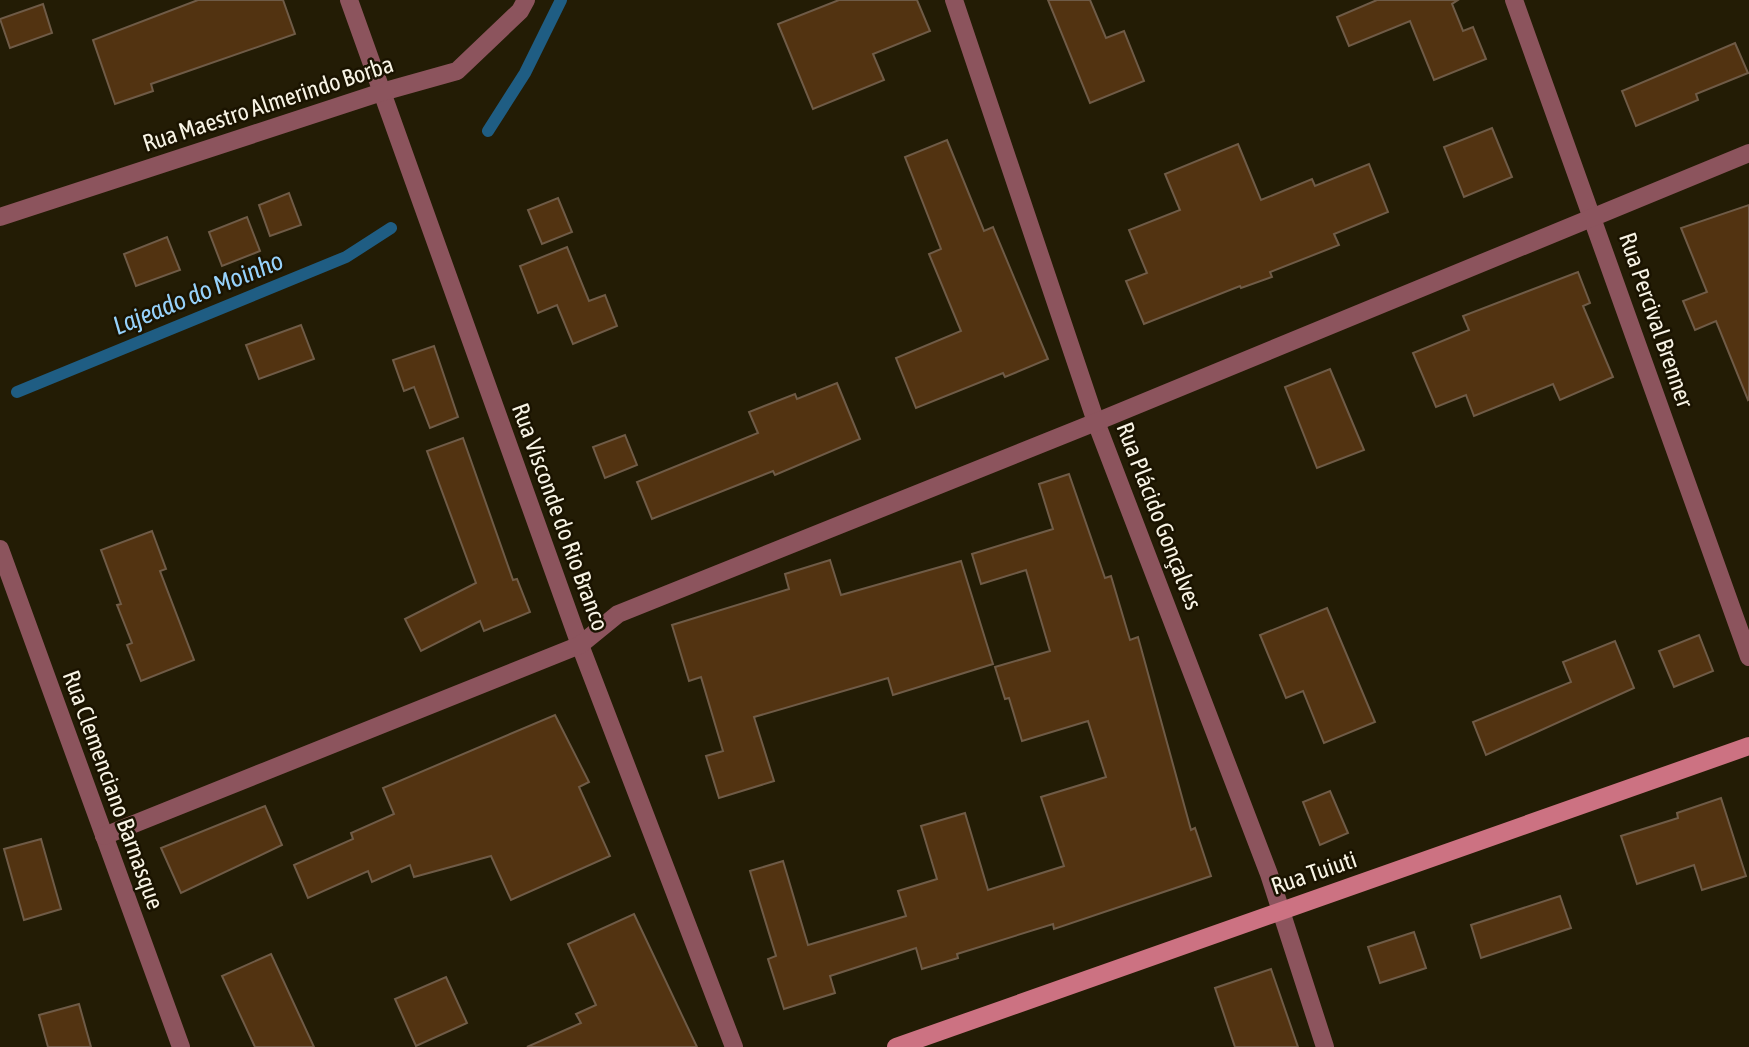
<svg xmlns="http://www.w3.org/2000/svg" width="1749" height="1047" font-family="'Asap Condensed',sans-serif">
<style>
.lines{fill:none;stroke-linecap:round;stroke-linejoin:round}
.stream{stroke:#1f5d83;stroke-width:12}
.building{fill:#523311;stroke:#6f5b47;stroke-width:2}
.street{stroke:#8c545d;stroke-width:18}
.secondary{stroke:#cc7282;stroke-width:18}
.labels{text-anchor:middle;stroke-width:5;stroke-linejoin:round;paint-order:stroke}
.street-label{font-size:24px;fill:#f8f4e5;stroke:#1a1300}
.water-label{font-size:26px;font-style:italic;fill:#97d2fb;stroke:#1a1300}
</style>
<rect width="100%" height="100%" fill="#231c05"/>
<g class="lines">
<g class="stream">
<path d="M 488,131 L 525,73 L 561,0"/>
<path d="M 17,392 L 346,257 L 391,228"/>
</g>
</g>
<g class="building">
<path d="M 198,0 L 283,0 L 295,34 L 151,84 L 153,91 L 115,104 L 93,40 Z"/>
<path d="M 839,0 L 917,0 L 930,31 L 873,54 L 884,80 L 813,109 L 778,24 Z"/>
<path d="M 1048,0 L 1090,0 L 1106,38 L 1124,31 L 1144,81 L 1090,103 Z"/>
<path d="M 1377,0 L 1458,0 L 1452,4 L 1463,31 L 1473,27 L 1486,59 L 1434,80 L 1410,21 L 1349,46 L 1337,17 Z"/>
<path d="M 43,4 L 52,33 L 10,48 L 0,19 Z"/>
<path d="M 1735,43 L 1748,73 L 1696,94 L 1698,100 L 1636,126 L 1622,91 Z"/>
<path d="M 1492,128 L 1512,177 L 1464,197 L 1444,147 Z"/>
<path d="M 947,140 L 984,231 L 993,227 L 1048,359 L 1005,377 L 1003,373 L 916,408 L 896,358 L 961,331 L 929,254 L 941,249 L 905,157 Z"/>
<path d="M 1238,144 L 1261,200 L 1312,179 L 1315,186 L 1369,164 L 1388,212 L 1334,234 L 1339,245 L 1270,272 L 1272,277 L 1241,288 L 1240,286 L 1144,324 L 1126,281 L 1147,273 L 1129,230 L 1180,210 L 1165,174 Z"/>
<path d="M 289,193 L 301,225 L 270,236 L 259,205 Z"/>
<path d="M 558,198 L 572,232 L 542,244 L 528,210 Z"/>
<path d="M 1749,205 L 1749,399 L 1748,400 L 1716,321 L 1695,330 L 1683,301 L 1707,292 L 1681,228 Z"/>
<path d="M 247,217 L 260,251 L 222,266 L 209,232 Z"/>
<path d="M 167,237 L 180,270 L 136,286 L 124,254 Z"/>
<path d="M 567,247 L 589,301 L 605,295 L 617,326 L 573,344 L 557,305 L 538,313 L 520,266 Z"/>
<path d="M 1578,272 L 1590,303 L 1583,306 L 1613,377 L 1560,400 L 1553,384 L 1474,416 L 1466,395 L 1436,407 L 1413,353 L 1469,330 L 1463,316 Z"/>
<path d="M 301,325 L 314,359 L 259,379 L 246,345 Z"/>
<path d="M 434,346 L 458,417 L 430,428 L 414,387 L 404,391 L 393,360 Z"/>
<path d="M 1330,369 L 1364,450 L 1317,468 L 1285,387 Z"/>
<path d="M 837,383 L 860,439 L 775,475 L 773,471 L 652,519 L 637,482 L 758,433 L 749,412 L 795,394 L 797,399 Z"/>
<path d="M 625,435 L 637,465 L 605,478 L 593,447 Z"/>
<path d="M 463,438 L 513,580 L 517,579 L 530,612 L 484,631 L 480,621 L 421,651 L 405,619 L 476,583 L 427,451 Z"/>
<path d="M 1069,474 L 1105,578 L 1111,576 L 1130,640 L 1138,637 L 1191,830 L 1195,828 L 1211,876 L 1054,929 L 1053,924 L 957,954 L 958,958 L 922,969 L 916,948 L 830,976 L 835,993 L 784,1009 L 768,959 L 776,956 L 750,871 L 783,861 L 808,945 L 906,916 L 898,891 L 937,879 L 921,826 L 965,813 L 988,890 L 1064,866 L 1041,797 L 1106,777 L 1088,721 L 1022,741 L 1009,698 L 1005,699 L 995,667 L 1050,651 L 1026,570 L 981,584 L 972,554 L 1053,529 L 1039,484 Z"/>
<path d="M 152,531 L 166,569 L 160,571 L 194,660 L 141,681 L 127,645 L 132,643 L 117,605 L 121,604 L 101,550 Z"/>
<path d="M 830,560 L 841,595 L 961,561 L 993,664 L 893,695 L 888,678 L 754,717 L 774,781 L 719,798 L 706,756 L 723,751 L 701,677 L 689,681 L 672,625 L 789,589 L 785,574 Z"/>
<path d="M 1327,608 L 1375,722 L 1324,743 L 1303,691 L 1286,698 L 1260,635 Z"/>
<path d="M 1699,635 L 1713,671 L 1674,687 L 1659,651 Z"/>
<path d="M 1615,641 L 1634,688 L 1486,755 L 1473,722 L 1571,682 L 1563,662 Z"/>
<path d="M 555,715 L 589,782 L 579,787 L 610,856 L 511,900 L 491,856 L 414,877 L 410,865 L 372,882 L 368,871 L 308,898 L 294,865 L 353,839 L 351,833 L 394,814 L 383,788 Z"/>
<path d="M 1330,791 L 1348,833 L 1320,845 L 1303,802 Z"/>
<path d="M 1721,798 L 1746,876 L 1702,890 L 1694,865 L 1637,884 L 1621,836 L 1678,818 L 1677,813 Z"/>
<path d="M 265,806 L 282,845 L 181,893 L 161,848 Z"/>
<path d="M 41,839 L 61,909 L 24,920 L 4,849 Z"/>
<path d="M 1560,896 L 1571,928 L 1481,958 L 1471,925 Z"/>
<path d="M 634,914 L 697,1047 L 527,1047 L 581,1023 L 576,1014 L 596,1005 L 568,944 Z"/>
<path d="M 1414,932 L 1426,968 L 1380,983 L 1368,947 Z"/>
<path d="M 271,954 L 314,1047 L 255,1047 L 222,976 Z"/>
<path d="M 1271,969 L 1298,1047 L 1235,1047 L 1215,988 Z"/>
<path d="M 446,977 L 467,1023 L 416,1046 L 395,999 Z"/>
<path d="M 79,1004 L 91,1047 L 48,1047 L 39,1015 Z"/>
</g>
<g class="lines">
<g class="street">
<path d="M 349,0 L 580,645 L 734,1047"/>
<path d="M 954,0 L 1096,422 L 1269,874 L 1325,1047"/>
<path d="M 1514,0 L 1749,657"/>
<path d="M 0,217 L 382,92 L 457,71 L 520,11 L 526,0"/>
<path d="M 0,549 L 181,1047"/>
<path d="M 104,836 L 580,645 L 618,614 L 1096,422 L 1749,153"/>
</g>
<path class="secondary" d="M 896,1047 L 1749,746"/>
</g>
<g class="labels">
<g class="street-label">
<text transform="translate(268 104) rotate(-18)" y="8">Rua Maestro Almerindo Borba</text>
<text transform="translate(1656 320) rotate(71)" y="8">Rua Percival Brenner</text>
<text transform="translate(1159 516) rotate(69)" y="8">Rua Plácido Gonçalves</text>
<text transform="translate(560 517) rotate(70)" y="8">Rua Visconde do Rio Branco</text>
<text transform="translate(113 790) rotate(70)" y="8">Rua Clemenciano Barnasque</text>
<text transform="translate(1314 873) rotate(-19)" y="8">Rua Tuiuti</text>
</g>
<g class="water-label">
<text transform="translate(198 293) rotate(-22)" y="9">Lajeado do Moinho</text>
</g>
</g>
</svg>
